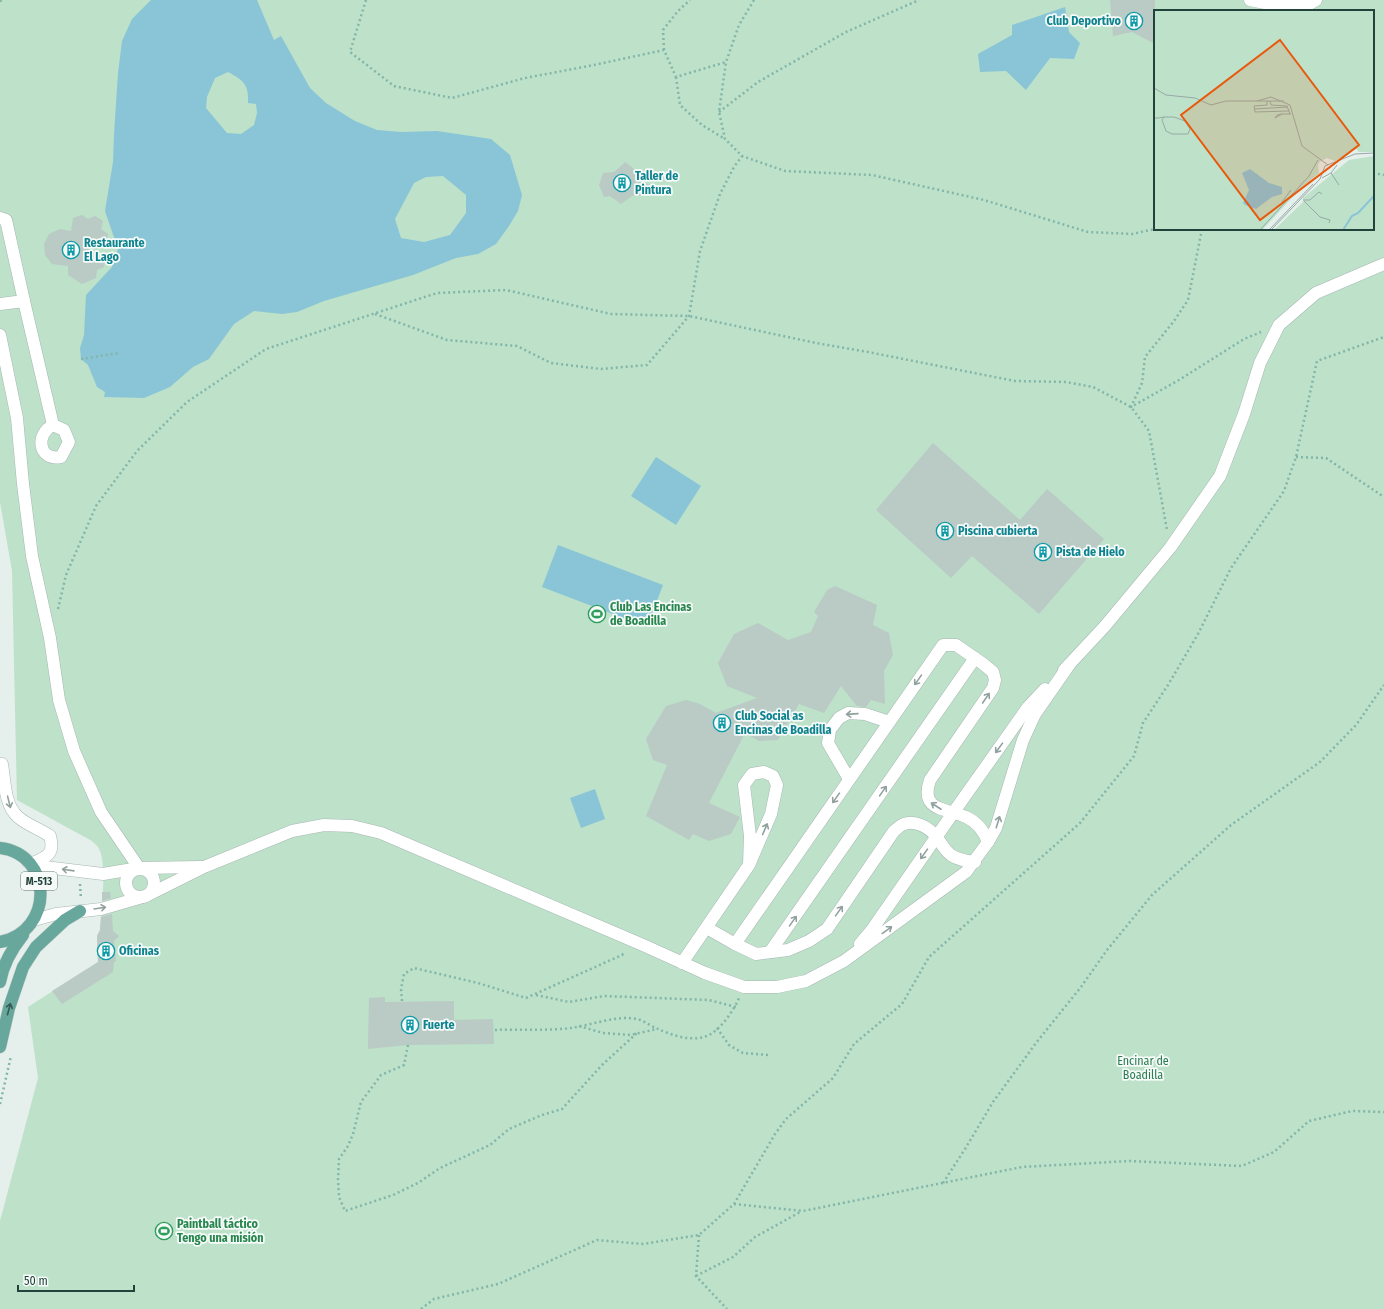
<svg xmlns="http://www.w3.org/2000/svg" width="1384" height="1309" font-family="'Fira Sans Condensed',sans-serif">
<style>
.green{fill:#bde1c9;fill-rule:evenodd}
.water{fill:#8ac5d7;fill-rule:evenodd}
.building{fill:#bacac5}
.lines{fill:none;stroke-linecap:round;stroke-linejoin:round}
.minor-casing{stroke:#a7b8b3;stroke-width:13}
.major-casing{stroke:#c1cac8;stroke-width:13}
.path{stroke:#83b5a9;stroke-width:2.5;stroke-dasharray:2 3;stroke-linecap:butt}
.minor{stroke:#fff;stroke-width:12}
.major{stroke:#67a79c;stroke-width:12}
.oneway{stroke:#90a19e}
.oneway2{stroke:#335c54}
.labels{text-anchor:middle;stroke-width:3.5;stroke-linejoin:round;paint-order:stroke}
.shield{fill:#f6fbf9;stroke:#627a75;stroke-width:1}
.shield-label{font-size:11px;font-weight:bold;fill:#22433c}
.culture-label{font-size:12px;font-weight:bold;fill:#0d838f;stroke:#f6fbf9;text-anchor:start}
.leisure-label{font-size:12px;font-weight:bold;fill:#27864d;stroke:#f6fbf9;text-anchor:start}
.park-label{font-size:12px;fill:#297d50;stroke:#f6fbf9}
.inset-river{fill:none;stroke:#8ac5d7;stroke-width:2}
.inset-road{fill:none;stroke:#97aaa5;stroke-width:1}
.view{fill:#e8590c;fill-opacity:0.15;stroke:#e8590c;stroke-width:2}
.inset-edge{fill:none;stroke:#22433c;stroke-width:2}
</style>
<rect width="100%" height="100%" fill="#e5efeb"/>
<path class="green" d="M 0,0 L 1384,0 L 1384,1309 L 0,1309 L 0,1221 L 38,1078 L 28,1007 L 98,962 L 97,936 L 100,930 C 101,911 108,862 98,847 C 97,845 94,843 92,841 L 17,800 L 12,571 L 0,502 ZM 1155,11 L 1373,11 L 1373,229 L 1155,229 Z"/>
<g class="water">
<path d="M 151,0 L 257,0 L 274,40 L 281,36 L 310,88 L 326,103 L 355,121 L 377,130 L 402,132 L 437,131 L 491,139 L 510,155 L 522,195 L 518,211 L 509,226 L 496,244 L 478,254 L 456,258 L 413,275 L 324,301 L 297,312 L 282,314 L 254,311 L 234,324 L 209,359 L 193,367 L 170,387 L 144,398 L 104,397 L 105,392 L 97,387 L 88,365 L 81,359 L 80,348 L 84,335 L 86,295 L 112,267 L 118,249 L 105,211 L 113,162 L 114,134 L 118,73 L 122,41 L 132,19 ZM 228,72 C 243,80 249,84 248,103 L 256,104 L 257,113 L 254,125 L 241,134 L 227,133 L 206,108 L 207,97 L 215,78 ZM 443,176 L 466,195 L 466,213 L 450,235 L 424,242 L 401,238 L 395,219 L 414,183 L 426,177 Z"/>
<path d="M 1065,7 L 1069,32 L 1080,43 L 1074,59 L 1050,58 L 1026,90 L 1006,71 L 980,72 L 978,54 L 1012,35 L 1012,25 Z"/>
<path d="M 656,457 L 701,486 L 676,525 L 631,496 Z"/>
<path d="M 558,545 L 663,585 L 647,627 L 542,587 Z"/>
<path d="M 595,789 L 605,819 L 581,828 L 570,798 Z"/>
</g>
<g class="building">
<path d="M 1110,0 L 1155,0 L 1155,44 L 1132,32 L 1113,36 Z"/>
<path d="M 625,162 L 633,168 L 638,175 L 640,182 L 651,185 L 645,195 L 632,196 L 621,204 L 610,196 L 604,197 L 599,185 L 603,173 L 614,172 L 620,167 Z"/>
<path d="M 82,215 L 88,219 L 95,216 L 103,221 L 101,229 L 108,234 L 107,243 L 92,249 L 105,258 L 104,267 L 97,270 L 96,278 L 82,284 L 68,275 L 68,266 L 52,264 L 45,255 L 44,244 L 49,234 L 60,229 L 71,231 L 73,218 Z"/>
<path d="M 933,443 L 1020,520 L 1047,489 L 1104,539 L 1039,614 L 972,556 L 951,578 L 876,510 Z"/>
<path d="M 835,586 L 877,605 L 873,625 L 889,633 L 893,655 L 884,671 L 885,704 L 871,700 L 866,707 L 857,706 L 841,686 L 824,713 L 799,704 L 778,740 L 759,741 L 745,733 L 709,803 L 740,817 L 731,834 L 709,841 L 693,834 L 689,840 L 646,816 L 667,765 L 653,760 L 646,739 L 666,706 L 686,700 L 700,704 L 716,713 L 757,698 L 727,686 L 718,663 L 734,634 L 758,623 L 788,640 L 811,632 L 818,616 L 814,612 L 827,590 Z"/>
<path d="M 102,892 L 110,892 L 111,898 L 102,901 Z"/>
<path d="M 112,914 L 113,931 L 119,936 L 114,941 L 116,961 L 114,962 L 113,972 L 62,1004 L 52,991 L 98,962 L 97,936 L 100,930 L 101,917 Z"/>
<path d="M 385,997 L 385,1002 L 454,1001 L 454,1020 L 493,1019 L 494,1044 L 408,1045 L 368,1049 L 369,998 Z"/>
</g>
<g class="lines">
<defs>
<g id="minor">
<path d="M 1250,0 L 1265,3 L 1311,3 L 1316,0"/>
<path d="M 0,218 L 6,220 L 24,301"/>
<path d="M 0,304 L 24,301 L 53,425"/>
<path d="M 0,335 L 17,418 L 23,484 L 32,556 L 50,638 L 59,700 L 74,751 L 101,812 L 139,868"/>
<path d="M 53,425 L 64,430 L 69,442 L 61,457 C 38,461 35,434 53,425 Z"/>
<path d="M 1064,670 L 1105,626 L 1170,548 L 1220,476 L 1244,414 L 1260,363 L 1279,325 L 1316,293 L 1384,264"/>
<path d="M 2,764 C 5,780 4,805 18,817 C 27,825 40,829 50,836 C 55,854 47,857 33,863"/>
<path d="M 849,779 L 828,743 L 830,730 L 839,718 L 848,713 L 865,714 L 889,722"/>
<path d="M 28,862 L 45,867 L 103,874 L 139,868 L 201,867"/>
<circle cx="140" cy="883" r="14"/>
<path d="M 34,920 L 56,914 L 101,909 L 146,896 L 204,867 L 292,831 L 324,825 L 352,826 L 381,833 L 643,945 L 705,973 L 744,987 L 777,987 L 806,981 L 844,961 L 966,872 L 988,842 L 996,828 L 1023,740 L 1035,714 L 1069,665"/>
<path d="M 707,928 L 735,944 L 756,954 L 788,950 L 809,941 L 827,929 L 894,831 C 897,829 900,825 904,824 C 915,820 928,827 935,835 C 941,842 943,849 951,855 C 958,860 966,861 975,862"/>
<path d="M 735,944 L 943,645 L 956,645 L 982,663 L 993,672 L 995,680 L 993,688 L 930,780 C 919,812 947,808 966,817 C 977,822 984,831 988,842"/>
<path d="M 860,944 L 871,931 L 953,813 L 1028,707 L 1045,689"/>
<path d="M 770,952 L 975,658"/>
<path d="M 682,963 L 749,865 L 771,814 L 777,785 L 773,776 L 764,772 L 752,774 L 744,785 L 750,836 L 749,865"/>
</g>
<g id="major">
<path d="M 0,848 C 53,854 55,931 0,942"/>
<path d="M 0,982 C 3,964 11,950 23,935"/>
<path d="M 0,1047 L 9,1008 L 23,967 L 36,947 L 65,920 L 80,911"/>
</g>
</defs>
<use href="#minor" class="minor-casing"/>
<use href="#major" class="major-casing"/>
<g class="path">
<path d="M 366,0 L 350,52 L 394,86 L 452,98 L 525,78 L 594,65 L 664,50 L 676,77 L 726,62"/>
<path d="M 754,0 L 739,25 L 726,62 L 719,112 L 725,139 L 742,156 L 785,171 L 872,175 L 984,200 L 1088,232 L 1132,234 L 1155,229"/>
<path d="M 0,1 L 3,0"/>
<path d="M 664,50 L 663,30 L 678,11 L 690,0"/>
<path d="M 676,77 L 680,105 L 702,125 L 725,139"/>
<path d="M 719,112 L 758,82 L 846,32 L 919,0"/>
<path d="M 1373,173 L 1384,175"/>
<path d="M 1202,229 L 1188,300 L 1174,321 L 1145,357 L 1142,383 L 1131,407 L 1179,380 L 1244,339 L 1261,332"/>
<path d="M 375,314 L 447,340 L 517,346 L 551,363 L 601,369 L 647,365 L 689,316 L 700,251 L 720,194 L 734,167 L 742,156"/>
<path d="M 81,359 L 119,353"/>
<path d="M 1296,457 L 1326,458 L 1384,497"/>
<path d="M 58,609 L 66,575 L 96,506 L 137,451 L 187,402 L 266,349 L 437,293 L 506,290 L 611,314 L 689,316 L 816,343 L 868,352 L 1015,381 L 1066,382 L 1093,387 L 1131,407 L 1149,431 L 1167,530"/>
<path d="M 80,884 L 81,899"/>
<path d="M 536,995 L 569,1002 L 604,996 L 709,1000 L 736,1007"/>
<path d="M 402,1001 L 401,989 L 404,974 L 414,968 L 478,983 L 526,998 L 622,955 L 625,952"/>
<path d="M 579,1026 L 603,1033 L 630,1035 L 657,1029"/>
<path d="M 717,1028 L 729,1045 L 743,1053 L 769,1055"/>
<path d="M 495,1030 C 519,1029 546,1031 571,1028 C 592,1025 616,1015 637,1019 C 643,1020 650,1026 656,1028 C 671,1035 693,1043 709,1035 C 721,1029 734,1010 739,998"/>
<path d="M 408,1045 L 404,1065 L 381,1075 L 361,1102 L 353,1134 L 348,1146 L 339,1159 L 338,1180 L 339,1197 L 345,1211 L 393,1195 L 418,1183 L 440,1168 L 490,1145 L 509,1129 L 542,1115 L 562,1109 L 602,1065 L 637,1033"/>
<path d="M 0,1104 L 11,1056"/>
<path d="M 943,1183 L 965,1149 L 993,1102 L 1036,1043 L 1081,987 L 1107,950 L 1152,895 L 1231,825 L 1320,762 L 1356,725 L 1384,685"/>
<path d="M 734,1204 L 803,1211 L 1022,1167 L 1129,1161 L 1242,1166 L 1274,1152 L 1309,1121 L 1352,1111 L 1384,1112"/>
<path d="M 699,1235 L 696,1276 L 727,1309"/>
<path d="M 696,1276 L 733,1257 L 755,1237 L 802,1211"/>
<path d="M 421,1309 L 434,1299 L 498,1284 L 597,1240 L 643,1244 L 699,1235 L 734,1204 L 775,1134 L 786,1119 L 833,1078 L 854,1044 L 902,1004 L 929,957 L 1080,823 L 1134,756 L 1143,723 L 1168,685 L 1198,634 L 1231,568 L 1284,491 L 1296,457 L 1317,361 L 1384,337"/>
</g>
<use href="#minor" class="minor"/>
<use href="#major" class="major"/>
</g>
<defs><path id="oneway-shaft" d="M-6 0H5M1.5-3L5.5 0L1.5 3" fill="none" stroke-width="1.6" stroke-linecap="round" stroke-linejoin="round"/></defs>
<g class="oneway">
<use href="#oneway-shaft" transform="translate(918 680) rotate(125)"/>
<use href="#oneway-shaft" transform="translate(986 698) rotate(-56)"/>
<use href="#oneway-shaft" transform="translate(852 714) rotate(176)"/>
<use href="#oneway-shaft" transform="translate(999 748) rotate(126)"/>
<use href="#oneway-shaft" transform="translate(883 791) rotate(-55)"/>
<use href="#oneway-shaft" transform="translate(836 798) rotate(125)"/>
<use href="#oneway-shaft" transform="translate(9 802) rotate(76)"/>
<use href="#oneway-shaft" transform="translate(936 806) rotate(-147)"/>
<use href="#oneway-shaft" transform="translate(998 822) rotate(-73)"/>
<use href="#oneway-shaft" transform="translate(765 829) rotate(-67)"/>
<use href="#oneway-shaft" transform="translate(924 854) rotate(125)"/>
<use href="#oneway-shaft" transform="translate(68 870) rotate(-172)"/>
<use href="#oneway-shaft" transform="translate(100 908) rotate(-9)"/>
<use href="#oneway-shaft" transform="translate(839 911) rotate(-55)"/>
<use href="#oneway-shaft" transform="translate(793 921) rotate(-55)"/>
<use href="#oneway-shaft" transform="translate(887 930) rotate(-36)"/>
</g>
<use class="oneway2" href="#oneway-shaft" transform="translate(9 1009) rotate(-75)"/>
<defs>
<symbol id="building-ring" viewBox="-11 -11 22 22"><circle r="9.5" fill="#f6fbf9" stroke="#0f9aa8" stroke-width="1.5"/><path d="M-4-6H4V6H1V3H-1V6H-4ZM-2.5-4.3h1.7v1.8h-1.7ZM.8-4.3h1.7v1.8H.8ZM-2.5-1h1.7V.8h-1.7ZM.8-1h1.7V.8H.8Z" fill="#0f9aa8"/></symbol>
<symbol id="stadium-ring" viewBox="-11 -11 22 22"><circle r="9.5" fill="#f6fbf9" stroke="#2e9e5b" stroke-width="1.5"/><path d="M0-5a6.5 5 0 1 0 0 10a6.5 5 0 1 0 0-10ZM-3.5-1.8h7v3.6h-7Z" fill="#2e9e5b"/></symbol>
</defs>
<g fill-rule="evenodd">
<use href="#building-ring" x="1124" y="11" width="20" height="20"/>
<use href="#building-ring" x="612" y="173" width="20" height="20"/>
<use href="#building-ring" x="61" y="240" width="20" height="20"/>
<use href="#building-ring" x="935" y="521" width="20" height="20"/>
<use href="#building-ring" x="1033" y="542" width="20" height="20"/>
<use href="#stadium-ring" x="587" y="604" width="20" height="20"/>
<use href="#building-ring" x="712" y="713" width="20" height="20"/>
<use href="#building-ring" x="96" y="941" width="20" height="20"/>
<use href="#building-ring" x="400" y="1015" width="20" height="20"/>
<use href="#stadium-ring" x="154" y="1221" width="20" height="20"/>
</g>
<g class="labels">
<rect class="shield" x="21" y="872" width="36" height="18" rx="3"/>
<g class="shield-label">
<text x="39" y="885">M-513</text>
</g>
<g class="culture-label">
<text x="1121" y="25" text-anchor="end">Club Deportivo</text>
<text x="635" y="180">Taller de<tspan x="635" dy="14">Pintura</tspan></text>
<text x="84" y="247">Restaurante<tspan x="84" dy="14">El Lago</tspan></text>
<text x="958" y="535">Piscina cubierta</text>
<text x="1056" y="556">Pista de Hielo</text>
<text x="735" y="720">Club Social as<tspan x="735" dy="14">Encinas de Boadilla</tspan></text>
<text x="119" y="955">Oficinas</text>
<text x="423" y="1029">Fuerte</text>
</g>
<g class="leisure-label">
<text x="610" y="611">Club Las Encinas<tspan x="610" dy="14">de Boadilla</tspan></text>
<text x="177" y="1228">Paintball táctico<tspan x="177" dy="14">Tengo una misión</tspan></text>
</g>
<g class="park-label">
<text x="1143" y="1065">Encinar de<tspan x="1143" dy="14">Boadilla</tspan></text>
</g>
</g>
<g transform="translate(1154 10)">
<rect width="220" height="220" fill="#e5efeb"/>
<path d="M 0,0 L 220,0 L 220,142 L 205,142 L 202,139 L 181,151 L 173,148 L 167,151 L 164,154 L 165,163 L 148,177 L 108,220 L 0,220 ZM 220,146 L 220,220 L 120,220 L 149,192 L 149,188 L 195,150 Z" fill="#bde1c9"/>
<path d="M 96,159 L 115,173 L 128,177 L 128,184 L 118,187 L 102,199 L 91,195 L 89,193 L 95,180 L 88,163 Z" fill="#8ac5d7"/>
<path class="inset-river" d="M 189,220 L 198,206 L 204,203 L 220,186"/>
<path class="inset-road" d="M 0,78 L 12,85 L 41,88 L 57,95 L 72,91 L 130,91M 103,91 L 117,87 L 136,95 L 148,136 L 174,155M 113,91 L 113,95 L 100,96 L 101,102 L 135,101M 116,91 L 117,95 L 133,96 L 136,104M 100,99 L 134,97M 128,104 L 121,108 L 123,105 L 128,104 L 137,104M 0,108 L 4,108 L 10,107 L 20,107 L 31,111 L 36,119 L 34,124 L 18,124 L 12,121 L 8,110 L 10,107M 177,163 L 185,175M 168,168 L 177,163 L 183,155M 149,190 L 156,190 L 165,182 L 168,184M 150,191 L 166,207 L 176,210 L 175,213M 128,192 L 137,180 L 135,182M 106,220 L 155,166 L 164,150M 115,220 L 159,174M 117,220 L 166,169 L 171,156 L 201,144 L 220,143"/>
<path class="view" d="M 126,30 L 205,135 L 106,210 L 27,105 Z"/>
<rect width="220" height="220" class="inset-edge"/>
</g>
<path d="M18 1285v6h116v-6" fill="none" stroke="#22433c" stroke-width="2"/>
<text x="24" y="1285" font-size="12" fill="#22433c" stroke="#f6fbf9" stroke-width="3" paint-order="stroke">50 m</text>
</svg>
